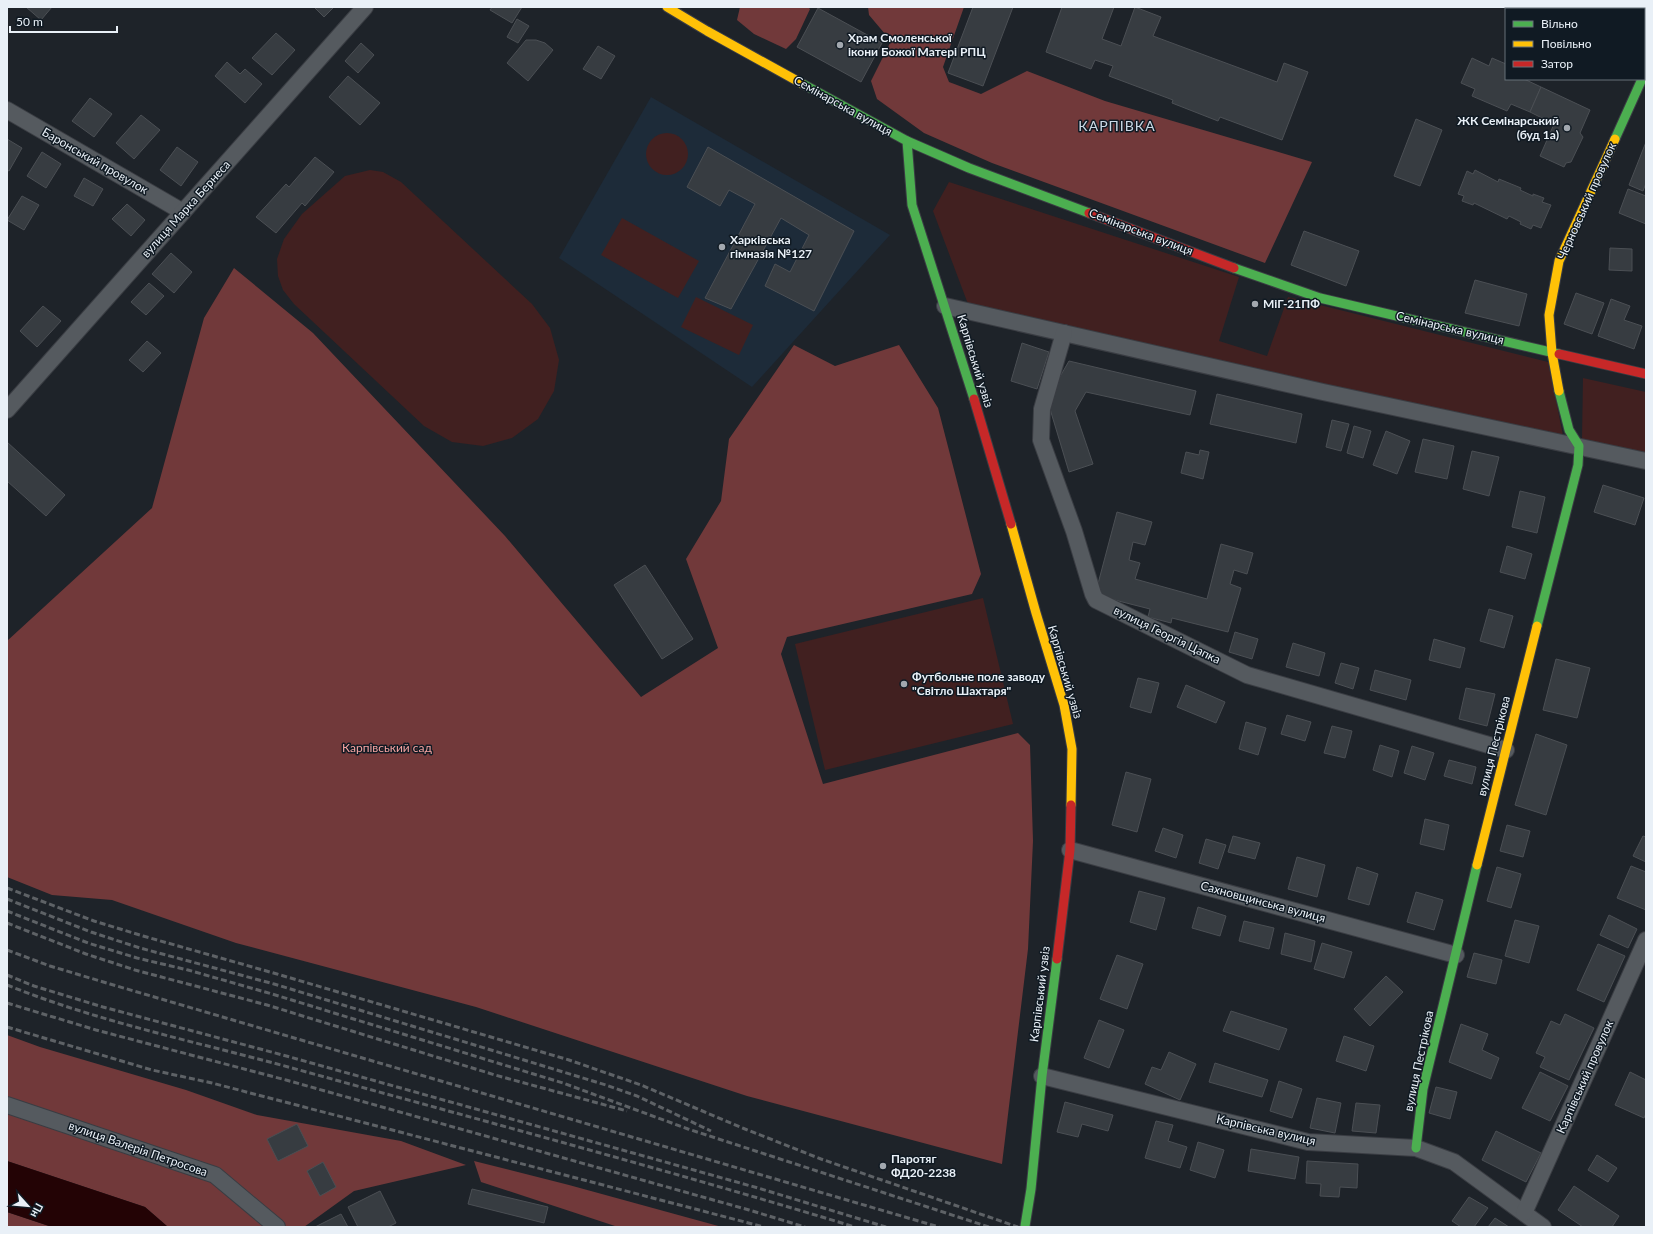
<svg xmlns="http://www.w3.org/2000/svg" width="1653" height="1234" font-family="Lato,sans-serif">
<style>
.built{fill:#1d2b39}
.green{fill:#412020}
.forest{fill:#71393a}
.water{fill:#230305}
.building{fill:#373c41;stroke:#4b4f54}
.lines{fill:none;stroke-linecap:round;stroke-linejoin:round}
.street-casing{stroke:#3a3d43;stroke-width:18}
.fast-casing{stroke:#3a3d43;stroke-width:11}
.slow-casing{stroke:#3a3d43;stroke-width:11}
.jam-casing{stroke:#3a3d43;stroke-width:11}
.street{stroke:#555a5f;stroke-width:16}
.fast{stroke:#4caf50;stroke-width:9}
.slow{stroke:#ffc107;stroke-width:9}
.jam{stroke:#c62828;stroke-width:9}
.rail{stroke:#5e6266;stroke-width:3;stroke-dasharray:6 3;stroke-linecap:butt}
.poi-dot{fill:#a2a8af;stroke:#101a23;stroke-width:1.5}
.labels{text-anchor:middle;stroke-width:3;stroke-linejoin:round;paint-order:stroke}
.poi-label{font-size:12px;font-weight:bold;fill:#e9f0f7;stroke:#101a23;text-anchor:start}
.street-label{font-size:12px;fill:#e9f0f7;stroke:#101a23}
.park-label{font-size:12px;fill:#f7a5a3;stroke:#101a23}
.quarter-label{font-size:14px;letter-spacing:1px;fill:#ccdae7;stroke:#101a23}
</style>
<rect width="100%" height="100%" fill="#1e2329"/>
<path class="built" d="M 651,97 L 890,235 L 752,387 L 559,258 Z"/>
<g class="green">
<circle cx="667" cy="154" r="21"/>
<path d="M 370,170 L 383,172 L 401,182 L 532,304 L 550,328 L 559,360 L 554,391 L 538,419 L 512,438 L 483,446 L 452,442 L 424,426 L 294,304 L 283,290 L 278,276 L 277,259 L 284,239 L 302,214 L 345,176 Z"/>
<path d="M 949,182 L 1239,277 L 1219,341 L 1267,356 L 1288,297 L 1548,362 L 1564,440 L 968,304 L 933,211 Z"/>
<path d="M 622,218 L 699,261 L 678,298 L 601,255 Z"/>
<path d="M 696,297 L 753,325 L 739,355 L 681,327 Z"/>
<path d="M 1583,378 L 1646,392 L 1646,456 L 1582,440 Z"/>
<path d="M 983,598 L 1013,724 L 825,770 L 795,644 Z"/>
</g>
<g class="forest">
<path d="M 740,7 L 808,7 L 810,9 L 796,39 L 786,49 L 754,34 L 737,20 Z"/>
<path d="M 868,7 L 964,7 L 943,67 L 949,82 L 981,94 L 1027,71 L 1105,101 L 1312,162 L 1265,263 L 992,163 L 924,133 L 877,99 L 871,81 L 891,41 L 869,15 Z"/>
<path d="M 234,268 L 313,333 L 505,536 L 641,697 L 718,648 L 686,559 L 721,501 L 729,439 L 794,345 L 835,366 L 899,345 L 938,408 L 981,574 L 972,594 L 787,637 L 781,654 L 823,784 L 1018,733 L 1030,745 L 1033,841 L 1028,949 L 1002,1164 L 747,1096 L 476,1007 L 236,943 L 112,900 L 52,895 L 7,877 L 7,641 L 152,508 L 204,318 Z"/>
<path d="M 7,1035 L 40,1047 L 186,1090 L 257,1115 L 401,1141 L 466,1165 L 354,1191 L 304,1227 L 168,1227 L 145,1207 L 7,1161 Z"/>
<path d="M 474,1161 L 569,1185 L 722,1227 L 618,1227 L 481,1182 Z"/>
<path d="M 7,1212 L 52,1227 L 7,1227 Z"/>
</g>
<path class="water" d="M 7,1161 L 145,1207 L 168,1227 L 52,1227 L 7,1212 Z"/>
<g class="building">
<path d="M 26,7 L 52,7 L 41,20 Z"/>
<path d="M 314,7 L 334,7 L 324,17 Z"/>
<path d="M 492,7 L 522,7 L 512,23 L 490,10 Z"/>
<path d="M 973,7 L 1013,7 L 983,86 L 948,73 Z"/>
<path d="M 1062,7 L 1114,7 L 1102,39 L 1121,46 L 1135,7 L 1161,17 L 1153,36 L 1277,82 L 1284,63 L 1308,72 L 1282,140 L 1220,117 L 1218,121 L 1172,103 L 1173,100 L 1109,76 L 1113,66 L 1095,60 L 1091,69 L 1046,52 Z"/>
<path d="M 1604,7 L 1639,7 L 1638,9 L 1603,9 Z"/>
<path d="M 818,8 L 882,43 L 861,82 L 797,47 Z"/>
<path d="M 517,19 L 529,26 L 518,43 L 507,37 Z"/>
<path d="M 276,33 L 295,50 L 272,75 L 252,58 Z"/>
<path d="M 526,40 L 536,40 L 545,43 L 553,50 L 528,81 L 507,63 Z"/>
<path d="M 361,43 L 374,55 L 358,73 L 345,61 Z"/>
<path d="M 598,46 L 615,56 L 601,79 L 583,69 Z"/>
<path d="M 1472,58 L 1489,66 L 1492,58 L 1506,64 L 1506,79 L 1524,79 L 1541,87 L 1530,112 L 1511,104 L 1507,111 L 1472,96 L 1475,89 L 1461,83 Z"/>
<path d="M 227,62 L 240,74 L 245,69 L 262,84 L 245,103 L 215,76 Z"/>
<path d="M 348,76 L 380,103 L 360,125 L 329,97 Z"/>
<path d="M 1541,87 L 1590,110 L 1580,133 L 1583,137 L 1571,162 L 1566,163 L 1564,167 L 1540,156 L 1554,124 L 1530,112 Z"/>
<path d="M 90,98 L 112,114 L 94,137 L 72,121 Z"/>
<path d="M 141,115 L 160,130 L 134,159 L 116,143 Z"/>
<path d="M 1416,119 L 1442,130 L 1420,186 L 1394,176 Z"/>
<path d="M 7,139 L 22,148 L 9,171 L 7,170 Z"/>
<path d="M 1646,142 L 1646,183 L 1643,191 L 1629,185 Z"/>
<path d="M 177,147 L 198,162 L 181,186 L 160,170 Z"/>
<path d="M 708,147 L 854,231 L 814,311 L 765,286 L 775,264 L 790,272 L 809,235 L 781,218 L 731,309 L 705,298 L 755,204 L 729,190 L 720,206 L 687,187 Z"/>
<path d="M 42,152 L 61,164 L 46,188 L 27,176 Z"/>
<path d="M 315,157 L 334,172 L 305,206 L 302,203 L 276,233 L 256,217 L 286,184 L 289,187 Z"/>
<path d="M 1475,170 L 1498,182 L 1499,179 L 1521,188 L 1520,190 L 1533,196 L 1533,194 L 1544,198 L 1542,202 L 1551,205 L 1541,228 L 1533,225 L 1531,229 L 1520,224 L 1521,222 L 1509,216 L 1507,219 L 1474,203 L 1473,205 L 1462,201 L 1464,196 L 1458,194 L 1467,171 L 1473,174 Z"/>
<path d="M 84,178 L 103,189 L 93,206 L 74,196 Z"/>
<path d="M 1628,189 L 1646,196 L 1646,224 L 1619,213 Z"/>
<path d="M 22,196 L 39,205 L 24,230 L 7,220 Z"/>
<path d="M 127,204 L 145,220 L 131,236 L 112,219 Z"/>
<path d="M 1304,231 L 1359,251 L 1346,286 L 1291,265 Z"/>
<path d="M 1610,248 L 1632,249 L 1632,271 L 1609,270 Z"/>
<path d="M 171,253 L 192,272 L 174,293 L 152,274 Z"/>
<path d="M 1475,280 L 1527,294 L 1519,326 L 1465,313 Z"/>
<path d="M 149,283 L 164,296 L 146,315 L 131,302 Z"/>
<path d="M 1576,293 L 1604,303 L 1592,334 L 1564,324 Z"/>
<path d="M 1611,299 L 1630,306 L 1624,320 L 1642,326 L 1634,349 L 1598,336 Z"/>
<path d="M 43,306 L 61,321 L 37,347 L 20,331 Z"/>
<path d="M 147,341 L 161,353 L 143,372 L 129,360 Z"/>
<path d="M 1022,343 L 1049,352 L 1037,389 L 1011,381 Z"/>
<path d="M 1069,361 L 1196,391 L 1190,415 L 1086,392 L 1075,411 L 1093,464 L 1069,472 L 1047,399 Z"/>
<path d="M 1217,394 L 1302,414 L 1296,443 L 1210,424 Z"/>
<path d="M 1332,420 L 1349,424 L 1341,451 L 1326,447 Z"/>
<path d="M 1354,426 L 1371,431 L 1363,458 L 1347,453 Z"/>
<path d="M 1386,431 L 1410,441 L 1397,474 L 1373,465 Z"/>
<path d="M 1423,439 L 1454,446 L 1447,479 L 1415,472 Z"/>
<path d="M 7,442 L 65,495 L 46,516 L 7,481 Z"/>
<path d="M 1200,450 L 1209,452 L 1203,479 L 1181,473 L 1186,452 L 1199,455 Z"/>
<path d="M 1472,451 L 1499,457 L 1489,496 L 1463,489 Z"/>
<path d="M 1603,485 L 1644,498 L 1635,525 L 1594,512 Z"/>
<path d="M 1520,491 L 1545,497 L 1537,533 L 1512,527 Z"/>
<path d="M 1117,512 L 1152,522 L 1145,545 L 1133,542 L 1129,560 L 1140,563 L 1135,579 L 1207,599 L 1221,544 L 1253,553 L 1247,574 L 1234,570 L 1230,584 L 1241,588 L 1228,632 L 1172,618 L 1171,623 L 1148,617 L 1150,609 L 1095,595 Z"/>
<path d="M 1507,546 L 1532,554 L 1525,579 L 1500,572 Z"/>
<path d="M 645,565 L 693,639 L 662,659 L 614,585 Z"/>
<path d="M 1489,609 L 1513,616 L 1504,648 L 1480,641 Z"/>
<path d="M 1235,632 L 1258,639 L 1252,659 L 1229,652 Z"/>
<path d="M 1434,639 L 1465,648 L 1460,668 L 1429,660 Z"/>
<path d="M 1293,643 L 1325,653 L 1319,676 L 1286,667 Z"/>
<path d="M 1556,659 L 1590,668 L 1577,718 L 1543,710 Z"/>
<path d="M 1341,663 L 1359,668 L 1353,689 L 1335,683 Z"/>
<path d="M 1375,670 L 1411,680 L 1406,700 L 1370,690 Z"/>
<path d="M 1138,678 L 1159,683 L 1151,713 L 1130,707 Z"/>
<path d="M 1186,685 L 1225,702 L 1216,723 L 1177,707 Z"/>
<path d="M 1466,688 L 1495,694 L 1487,726 L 1459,719 Z"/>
<path d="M 1287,715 L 1311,722 L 1305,741 L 1281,734 Z"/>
<path d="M 1246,722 L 1266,728 L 1258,755 L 1239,749 Z"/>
<path d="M 1332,726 L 1352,731 L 1345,758 L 1324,753 Z"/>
<path d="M 1536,734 L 1567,745 L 1546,815 L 1515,805 Z"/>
<path d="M 1380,745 L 1399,751 L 1392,777 L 1373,770 Z"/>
<path d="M 1412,746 L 1434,753 L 1425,780 L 1404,773 Z"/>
<path d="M 1449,760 L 1476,767 L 1472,784 L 1444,776 Z"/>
<path d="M 1126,772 L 1151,779 L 1137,832 L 1112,825 Z"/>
<path d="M 1425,819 L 1449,825 L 1444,850 L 1420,844 Z"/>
<path d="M 1507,825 L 1530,831 L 1523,857 L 1500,851 Z"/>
<path d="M 1163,828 L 1183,835 L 1176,858 L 1155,851 Z"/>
<path d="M 1233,836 L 1260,843 L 1255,859 L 1228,852 Z"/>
<path d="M 1643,836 L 1646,837 L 1646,862 L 1633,856 Z"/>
<path d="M 1206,839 L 1226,845 L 1218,869 L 1199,863 Z"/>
<path d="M 1297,857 L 1325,865 L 1317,897 L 1288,889 Z"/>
<path d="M 1631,866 L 1646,872 L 1646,910 L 1617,898 Z"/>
<path d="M 1357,867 L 1378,874 L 1369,905 L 1348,899 Z"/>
<path d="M 1497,867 L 1521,874 L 1511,908 L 1487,901 Z"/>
<path d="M 1139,891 L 1165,898 L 1156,930 L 1130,922 Z"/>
<path d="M 1416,892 L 1443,900 L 1434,930 L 1407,922 Z"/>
<path d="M 1198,907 L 1226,916 L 1220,936 L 1192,928 Z"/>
<path d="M 1609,915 L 1637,929 L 1628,948 L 1600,935 Z"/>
<path d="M 1515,920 L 1539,926 L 1529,963 L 1505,956 Z"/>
<path d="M 1244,921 L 1274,928 L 1269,949 L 1239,941 Z"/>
<path d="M 1285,933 L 1315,941 L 1311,962 L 1281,954 Z"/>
<path d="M 1322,943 L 1352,952 L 1344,978 L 1314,969 Z"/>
<path d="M 1598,944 L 1625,956 L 1604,1002 L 1577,990 Z"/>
<path d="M 1474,953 L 1502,960 L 1496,984 L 1467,977 Z"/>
<path d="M 1117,955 L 1143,964 L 1127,1009 L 1100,999 Z"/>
<path d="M 1386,976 L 1403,992 L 1370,1026 L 1354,1009 Z"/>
<path d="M 1231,1011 L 1287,1029 L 1279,1050 L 1223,1031 Z"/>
<path d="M 1565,1014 L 1594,1028 L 1569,1080 L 1540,1067 L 1545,1057 L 1536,1053 L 1551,1021 L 1560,1025 Z"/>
<path d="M 1099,1020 L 1124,1030 L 1109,1068 L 1084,1058 Z"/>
<path d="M 1461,1024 L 1488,1034 L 1482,1050 L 1499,1058 L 1491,1079 L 1449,1062 Z"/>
<path d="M 1344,1036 L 1374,1046 L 1366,1071 L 1336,1061 Z"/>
<path d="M 1169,1052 L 1196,1064 L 1180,1100 L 1145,1084 L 1152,1067 L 1161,1070 Z"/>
<path d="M 1215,1063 L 1268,1080 L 1262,1097 L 1209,1082 Z"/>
<path d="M 1540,1072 L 1568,1086 L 1550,1121 L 1522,1108 Z"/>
<path d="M 1630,1072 L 1646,1080 L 1646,1113 L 1644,1118 L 1615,1105 Z"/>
<path d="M 1279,1081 L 1302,1089 L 1292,1118 L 1270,1111 Z"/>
<path d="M 1436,1087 L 1457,1092 L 1450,1119 L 1429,1113 Z"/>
<path d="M 1317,1098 L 1341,1103 L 1335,1133 L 1310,1128 Z"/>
<path d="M 1065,1102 L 1113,1115 L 1108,1131 L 1082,1124 L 1078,1137 L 1057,1132 Z"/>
<path d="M 1356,1103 L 1380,1105 L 1376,1133 L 1352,1131 Z"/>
<path d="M 1156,1121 L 1173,1125 L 1168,1141 L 1187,1147 L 1180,1168 L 1145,1158 Z"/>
<path d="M 297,1124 L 308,1146 L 278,1161 L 267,1139 Z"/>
<path d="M 1496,1131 L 1541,1153 L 1526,1182 L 1482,1160 Z"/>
<path d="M 1198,1142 L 1224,1150 L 1215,1178 L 1190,1170 Z"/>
<path d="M 1251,1149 L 1299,1157 L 1295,1179 L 1248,1171 Z"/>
<path d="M 1597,1155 L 1617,1168 L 1608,1182 L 1588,1170 Z"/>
<path d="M 1307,1161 L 1358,1164 L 1357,1188 L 1340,1187 L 1339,1197 L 1320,1196 L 1321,1184 L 1306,1183 Z"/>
<path d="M 323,1162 L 336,1187 L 320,1196 L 307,1171 Z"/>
<path d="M 1574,1186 L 1619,1216 L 1612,1227 L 1583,1227 L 1558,1210 Z"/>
<path d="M 472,1189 L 548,1207 L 544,1223 L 468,1204 Z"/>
<path d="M 380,1191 L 396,1223 L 388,1227 L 358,1227 L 348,1207 Z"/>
<path d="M 1469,1197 L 1488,1208 L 1474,1227 L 1461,1227 L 1452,1221 Z"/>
<path d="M 341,1214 L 348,1227 L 315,1227 Z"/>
<path d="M 1495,1218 L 1509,1227 L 1488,1227 Z"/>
</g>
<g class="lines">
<defs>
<g id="street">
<path d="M 7,110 L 183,212"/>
<path d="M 945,306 L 1323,392 L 1646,461"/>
<path d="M 1064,333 L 1042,409 L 1041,440 L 1074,531 L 1093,594 L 1096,600 L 1247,675 L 1506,750"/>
<path d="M 7,410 L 365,7"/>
<path d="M 1070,850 L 1456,955"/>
<path d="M 1042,1076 L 1308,1142 L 1416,1148 L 1454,1162 L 1543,1227"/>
<path d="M 7,1105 L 215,1175 L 277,1227"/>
<path d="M 1524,1213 L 1646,940"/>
</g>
<g id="fast">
<path d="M 801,83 L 907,141 L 912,205 L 974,399"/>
<path d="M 1615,139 L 1642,79"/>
<path d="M 907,141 L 969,168 L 1089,213"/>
<path d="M 1234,268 L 1320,298 L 1559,354"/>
<path d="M 1537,626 L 1578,465 L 1579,446 L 1569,430 L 1559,391"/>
<path d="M 1416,1148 L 1423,1089 L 1477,865"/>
<path d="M 1025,1226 L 1031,1189 L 1042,1076 L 1057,959"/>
</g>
<g id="slow">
<path d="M 667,7 L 707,31 L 801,83"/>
<path d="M 1559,391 L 1552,353 L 1549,315 L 1559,261 L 1615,139"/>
<path d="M 1011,524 L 1036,613 L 1064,705 L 1072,749 L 1071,805"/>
<path d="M 1477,865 L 1537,626"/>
</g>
<g id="jam">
<path d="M 1089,213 L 1234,268"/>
<path d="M 1559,354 L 1646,374"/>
<path d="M 974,399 L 1011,524"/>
<path d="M 1057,959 L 1070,850 L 1071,805"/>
</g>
</defs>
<use href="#street" class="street-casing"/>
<use href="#fast" class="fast-casing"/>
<use href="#slow" class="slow-casing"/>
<use href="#jam" class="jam-casing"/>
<use href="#street" class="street"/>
<use href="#fast" class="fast"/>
<use href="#slow" class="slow"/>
<use href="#jam" class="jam"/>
<g class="rail">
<path d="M 7,888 L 94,921 L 143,936 L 277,974 L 569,1060 L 641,1085 L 745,1129 L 821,1159 L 1018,1227"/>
<path d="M 7,899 L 91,932 L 140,948 L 274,984 L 606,1085 L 637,1096 L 711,1131"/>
<path d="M 7,911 L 88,943 L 137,958 L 188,970 L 272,994 L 563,1083 L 688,1129 L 989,1227"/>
<path d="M 7,923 L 86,954 L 135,970 L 267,1005 L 495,1075 L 627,1111"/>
<path d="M 7,950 L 50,966 L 110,984 L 939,1227"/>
<path d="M 7,975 L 34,986 L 103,1007 L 290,1057 L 758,1188 L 886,1227"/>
<path d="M 7,985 C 99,1022 197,1042 292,1068 C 480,1120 668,1170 855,1227"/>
<path d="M 7,1003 L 96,1030 L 286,1080 L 749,1210 L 805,1227"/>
<path d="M 7,1027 L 152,1070 L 212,1083 L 764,1227"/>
</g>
</g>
<g class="poi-dot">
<circle cx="840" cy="45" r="4"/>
<circle cx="1567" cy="128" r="4"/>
<circle cx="722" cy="247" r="4"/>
<circle cx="1255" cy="304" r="4"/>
<circle cx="904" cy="684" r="4"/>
<circle cx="883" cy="1166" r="4"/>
</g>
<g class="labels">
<g class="poi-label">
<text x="848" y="42">Храм Смоленської<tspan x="848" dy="14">ікони Божої Матері РПЦ</tspan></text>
<text x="1559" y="125" text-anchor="end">ЖК Семінарський<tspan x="1559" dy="14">(буд 1а)</tspan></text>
<text x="730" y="244">Харківська<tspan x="730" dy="14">гімназія №127</tspan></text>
<text x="1263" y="308">МіГ-21ПФ</text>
<text x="912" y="681">Футбольне поле заводу<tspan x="912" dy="14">"Світло Шахтаря"</tspan></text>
<text x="891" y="1163">Паротяг<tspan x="891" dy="14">ФД20-2238</tspan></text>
</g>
<g class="street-label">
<text transform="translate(843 106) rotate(29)" y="4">Семінарська вулиця</text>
<text transform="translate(95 161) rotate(30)" y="4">Баронський провулок</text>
<text transform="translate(1587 201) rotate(-66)" y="4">Черновський провулок</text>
<text transform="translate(186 209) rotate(-48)" y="4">вулиця Марка Бернеса</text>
<text transform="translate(1141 232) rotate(21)" y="4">Семінарська вулиця</text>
<text transform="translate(1450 328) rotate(13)" y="4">Семінарська вулиця</text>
<text transform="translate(975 361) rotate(73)" y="4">Карпівський узвіз</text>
<text transform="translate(1167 635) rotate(26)" y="4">вулиця Георгія Цапка</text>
<text transform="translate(1065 672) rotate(74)" y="4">Карпівський узвіз</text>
<text transform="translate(1494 746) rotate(-76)" y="4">вулиця Пестрікова</text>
<text transform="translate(1263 902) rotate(15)" y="4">Сахновщинська вулиця</text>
<text transform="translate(1040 994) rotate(-83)" y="4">Карпівський узвіз</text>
<text transform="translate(1419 1061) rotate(-78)" y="4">вулиця Пестрікова</text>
<text transform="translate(1585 1077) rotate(-66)" y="4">Карпівський провулок</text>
<text transform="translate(1266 1130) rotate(13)" y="4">Карпівська вулиця</text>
<text transform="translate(138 1149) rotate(19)" y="4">вулиця Валерія Петросова</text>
</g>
<g class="park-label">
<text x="387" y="752">Карпівський сад</text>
</g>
<g class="quarter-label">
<text x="1117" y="131">КАРПІВКА</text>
</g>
</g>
<rect width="1653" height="1234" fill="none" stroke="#e9f0f7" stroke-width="16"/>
<rect x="1505" y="8" width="140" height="72" fill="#101a23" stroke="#677078"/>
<rect x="1513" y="21" width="20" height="6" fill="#4caf50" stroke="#677078"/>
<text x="1541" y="28" font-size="12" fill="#e9f0f7">Вільно</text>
<rect x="1513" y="41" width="20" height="6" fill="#ffc107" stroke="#677078"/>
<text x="1541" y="48" font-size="12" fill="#e9f0f7">Повільно</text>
<rect x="1513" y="61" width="20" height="6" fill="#c62828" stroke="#677078"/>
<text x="1541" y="68" font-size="12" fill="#e9f0f7">Затор</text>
<g transform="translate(28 1206) rotate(117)" stroke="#101a23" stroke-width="3" paint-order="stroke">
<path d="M0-3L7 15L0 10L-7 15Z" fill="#e9f0f7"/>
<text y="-6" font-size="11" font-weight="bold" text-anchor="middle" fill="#e9f0f7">Пн</text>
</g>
<path d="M10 26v6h107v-6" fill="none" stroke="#e9f0f7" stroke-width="2"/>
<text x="16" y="26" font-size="12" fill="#e9f0f7" stroke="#101a23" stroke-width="3" paint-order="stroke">50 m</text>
</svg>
